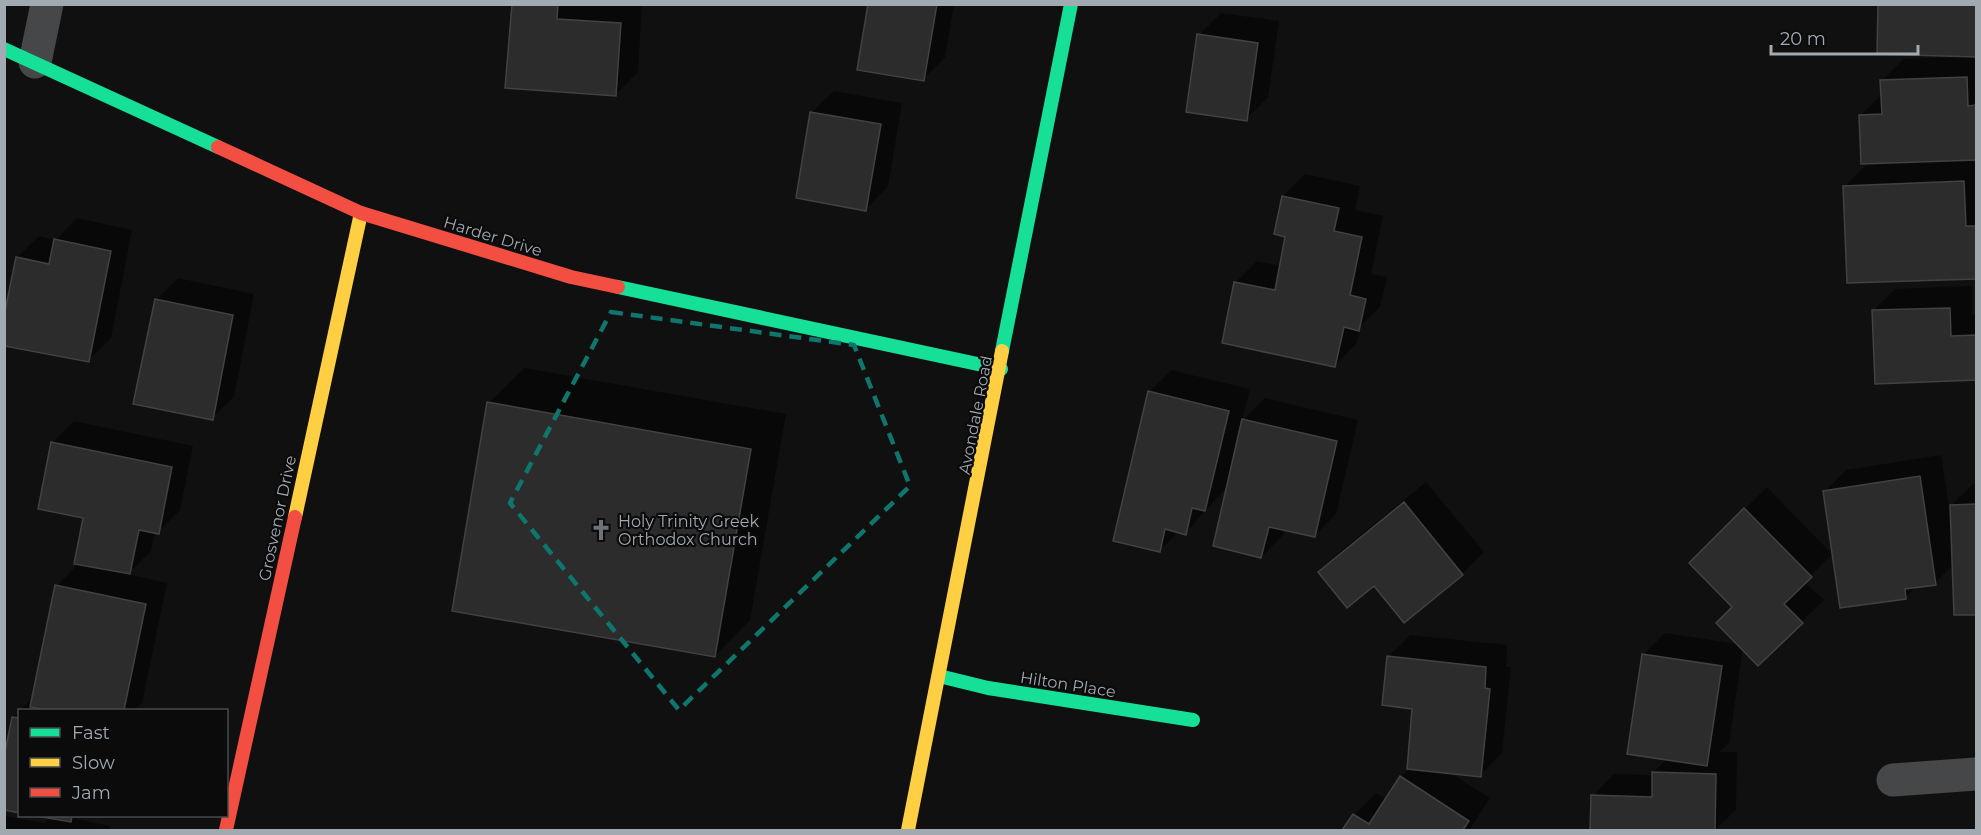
<svg xmlns="http://www.w3.org/2000/svg" width="1981" height="835" font-family="Montserrat,sans-serif">
<style>
.shadow{fill:#0007}
.building{fill:#2c2c2d;stroke:#404244;stroke-width:1.5}
.lines{fill:none;stroke-linecap:round;stroke-linejoin:round}
.street{stroke:#454749;stroke-width:33}
.fast{stroke:#16e098;stroke-width:14}
.slow{stroke:#ffcf43;stroke-width:14}
.jam{stroke:#f24e42;stroke-width:14}
.marked{fill:none;stroke:#0f766e;stroke-width:4.5;stroke-dasharray:12 8;stroke-linejoin:round}
.labels{text-anchor:middle;stroke-width:4.5;stroke-linejoin:round;paint-order:stroke}
.street-label{font-size:16px;fill:#a1a9b1;stroke:#0b0b0c}
.poi-label{font-size:16px;fill:#a1a9b1;stroke:#0b0b0c;text-anchor:start}
</style>
<rect width="100%" height="100%" fill="#101010"/>
<g class="shadow">
<path d="M 513,4 L 642,4 L 638,72 L 616,94 Z"/>
<path d="M 870,4 L 954,4 L 945,58 L 923,79 Z"/>
<path d="M 1879,4 L 1976,4 L 1976,278 L 1849,281 L 1845,186 L 1869,162 L 1861,115 L 1883,93 L 1882,81 L 1904,59 L 1951,57 L 1951,55 Z"/>
<path d="M 1221,13 L 1279,21 L 1268,97 L 1246,119 L 1199,35 Z"/>
<path d="M 834,91 L 902,103 L 888,187 L 866,209 L 812,112 Z"/>
<path d="M 1305,174 L 1360,186 L 1355,210 L 1383,216 L 1371,274 L 1387,277 L 1380,307 L 1360,327 L 1357,343 L 1335,365 L 1235,283 L 1257,261 L 1281,266 L 1287,236 L 1283,196 Z"/>
<path d="M 77,218 L 132,230 L 111,338 L 89,360 L 17,258 L 39,236 L 56,240 Z"/>
<path d="M 178,278 L 254,294 L 234,397 L 212,418 L 156,300 Z"/>
<path d="M 1972,286 L 1972,315 L 1976,315 L 1976,378 L 1876,382 L 1873,311 L 1895,289 Z"/>
<path d="M 524,368 L 786,414 L 750,620 L 715,656 L 489,403 Z"/>
<path d="M 1171,370 L 1250,389 L 1242,421 L 1265,398 L 1358,420 L 1336,514 L 1314,536 L 1284,529 L 1283,535 L 1261,557 L 1228,486 L 1185,533 L 1179,531 L 1159,551 L 1149,392 Z"/>
<path d="M 74,421 L 193,446 L 180,510 L 158,532 L 155,531 L 151,551 L 128,574 L 167,583 L 142,703 L 134,710 L 20,710 L 33,698 L 57,586 L 79,563 L 85,517 L 52,443 Z"/>
<path d="M 1941,455 L 1949,507 L 1973,484 L 1976,484 L 1976,613 L 1955,614 L 1953,565 L 1935,583 L 1917,586 L 1906,597 L 1824,492 L 1846,470 Z"/>
<path d="M 1426,482 L 1484,552 L 1462,574 L 1374,584 L 1320,572 L 1341,551 Z"/>
<path d="M 1767,487 L 1832,554 L 1805,582 L 1824,600 L 1758,664 L 1743,648 L 1729,743 L 1719,752 L 1737,752 L 1736,810 L 1715,830 L 1592,830 L 1593,796 L 1614,774 L 1653,775 L 1653,772 L 1667,759 L 1643,655 L 1665,633 L 1738,644 L 1734,607 L 1691,563 Z"/>
<path d="M 1410,635 L 1507,645 L 1506,667 L 1511,667 L 1502,753 L 1480,775 L 1449,772 L 1490,798 L 1469,830 L 1344,830 L 1354,815 L 1376,793 L 1387,800 L 1401,777 L 1410,768 L 1414,707 L 1388,657 Z"/>
<path d="M 20,711 L 20,811 L 13,718 Z"/>
<path d="M 4,816 L 44,823 L 50,816 L 45,816 L 74,816 L 71,818 L 110,826 L 109,830 L 4,830 Z"/>
</g>
<g class="building">
<path d="M 512,4 L 558,4 L 557,19 L 621,23 L 616,96 L 505,88 Z"/>
<path d="M 868,4 L 937,4 L 924,81 L 857,70 Z"/>
<path d="M 1878,4 L 1976,4 L 1976,57 L 1877,54 Z"/>
<path d="M 1197,34 L 1258,43 L 1247,121 L 1186,112 Z"/>
<path d="M 1967,77 L 1968,106 L 1976,105 L 1976,160 L 1861,164 L 1859,115 L 1882,114 L 1880,80 Z"/>
<path d="M 810,112 L 881,124 L 866,211 L 796,198 Z"/>
<path d="M 1964,181 L 1966,226 L 1976,226 L 1976,279 L 1847,283 L 1843,186 Z"/>
<path d="M 1282,196 L 1339,208 L 1334,231 L 1362,237 L 1350,295 L 1366,299 L 1359,331 L 1344,327 L 1335,367 L 1222,343 L 1234,282 L 1275,290 L 1285,237 L 1274,234 Z"/>
<path d="M 54,239 L 111,251 L 89,362 L 4,346 L 4,316 L 16,257 L 49,264 Z"/>
<path d="M 155,299 L 233,315 L 213,420 L 133,404 Z"/>
<path d="M 1950,308 L 1951,336 L 1976,335 L 1976,380 L 1875,384 L 1872,310 Z"/>
<path d="M 1148,391 L 1229,411 L 1205,511 L 1192,508 L 1186,535 L 1165,529 L 1160,552 L 1113,541 Z"/>
<path d="M 487,402 L 751,449 L 715,657 L 452,611 Z"/>
<path d="M 1242,419 L 1337,441 L 1315,537 L 1269,527 L 1261,558 L 1213,546 Z"/>
<path d="M 51,442 L 172,467 L 159,534 L 139,530 L 130,574 L 74,564 L 83,518 L 38,509 Z"/>
<path d="M 1920,476 L 1936,585 L 1905,589 L 1906,599 L 1840,608 L 1823,491 Z"/>
<path d="M 1404,502 L 1463,575 L 1404,623 L 1374,586 L 1347,608 L 1318,572 Z"/>
<path d="M 1976,504 L 1976,615 L 1954,615 L 1950,505 Z"/>
<path d="M 1744,508 L 1812,577 L 1784,604 L 1803,623 L 1758,666 L 1716,623 L 1732,607 L 1689,563 Z"/>
<path d="M 55,585 L 146,604 L 124,710 L 47,710 L 30,707 Z"/>
<path d="M 1642,654 L 1722,666 L 1707,766 L 1627,754 Z"/>
<path d="M 1387,656 L 1486,667 L 1485,688 L 1490,689 L 1481,777 L 1407,769 L 1412,709 L 1382,705 Z"/>
<path d="M 12,717 L 20,718 L 20,813 L 4,810 L 4,757 Z"/>
<path d="M 1652,772 L 1716,774 L 1715,830 L 1590,830 L 1591,795 L 1652,797 Z"/>
<path d="M 1400,776 L 1469,821 L 1463,830 L 1342,830 L 1353,814 L 1369,824 Z"/>
<path d="M 36,816 L 72,816 L 71,822 Z"/>
</g>
<g class="lines">
<g class="street">
<path d="M 35,62 L 47,4"/>
<path d="M 1893,780 L 1976,774"/>
</g>
<g class="fast">
<path d="M 4,49 L 218,147"/>
<path d="M 618,287 L 1001,369"/>
<path d="M 1002,351 L 1071,4"/>
<path d="M 939,676 L 988,688 L 1193,720"/>
</g>
<g class="slow">
<path d="M 295,517 L 361,213"/>
<path d="M 908,830 L 1002,351"/>
</g>
<g class="jam">
<path d="M 218,147 L 361,213 L 571,277 L 618,287"/>
<path d="M 226,830 L 295,517"/>
</g>
</g>
<path class="marked" d="M 611,312 L 854,345 L 910,486 L 679,710 L 510,503 Z"/>
<defs>
<symbol id="church-bare" viewBox="-9 -9 18 18"><path d="M-1.2-6h2.4v3.5h3.3v2.4h-3.3V6h-2.4V-.1h-3.3v-2.4h3.3Z" fill="#6e7379" stroke="#0b0b0c" stroke-width="2.5" paint-order="stroke"/></symbol>
</defs>
<g fill-rule="evenodd">
<use href="#church-bare" x="586" y="515" width="30" height="30"/>
</g>
<g class="labels">
<g class="street-label">
<text transform="translate(493 236) rotate(17)" y="6">Harder Drive</text>
<text transform="translate(975 415) rotate(-79)" y="6">Avondale Road</text>
<text transform="translate(277 518) rotate(-78)" y="6">Grosvenor Drive</text>
<text transform="translate(1068 684) rotate(9)" y="6">Hilton Place</text>
</g>
<g class="poi-label">
<text x="618" y="527">Holy Trinity Greek<tspan x="618" dy="18">Orthodox Church</tspan></text>
</g>
</g>
<rect width="1981" height="835" fill="none" stroke="#a1a9b1" stroke-width="12"/>
<rect x="18" y="709" width="210" height="108" fill="#0b0b0c" stroke="#474a4e" stroke-width="1.5"/>
<rect x="30" y="728" width="30" height="9" fill="#16e098" stroke="#474a4e" stroke-width="1.5"/>
<text x="72" y="739" font-size="18" fill="#a1a9b1">Fast</text>
<rect x="30" y="758" width="30" height="9" fill="#ffcf43" stroke="#474a4e" stroke-width="1.5"/>
<text x="72" y="769" font-size="18" fill="#a1a9b1">Slow</text>
<rect x="30" y="788" width="30" height="9" fill="#f24e42" stroke="#474a4e" stroke-width="1.5"/>
<text x="72" y="799" font-size="18" fill="#a1a9b1">Jam</text>
<path d="M1771 45v9h147v-9" fill="none" stroke="#a1a9b1" stroke-width="3"/>
<text x="1780" y="45" font-size="18" fill="#a1a9b1" stroke="#0b0b0c" stroke-width="4.5" paint-order="stroke">20 m</text>
</svg>
